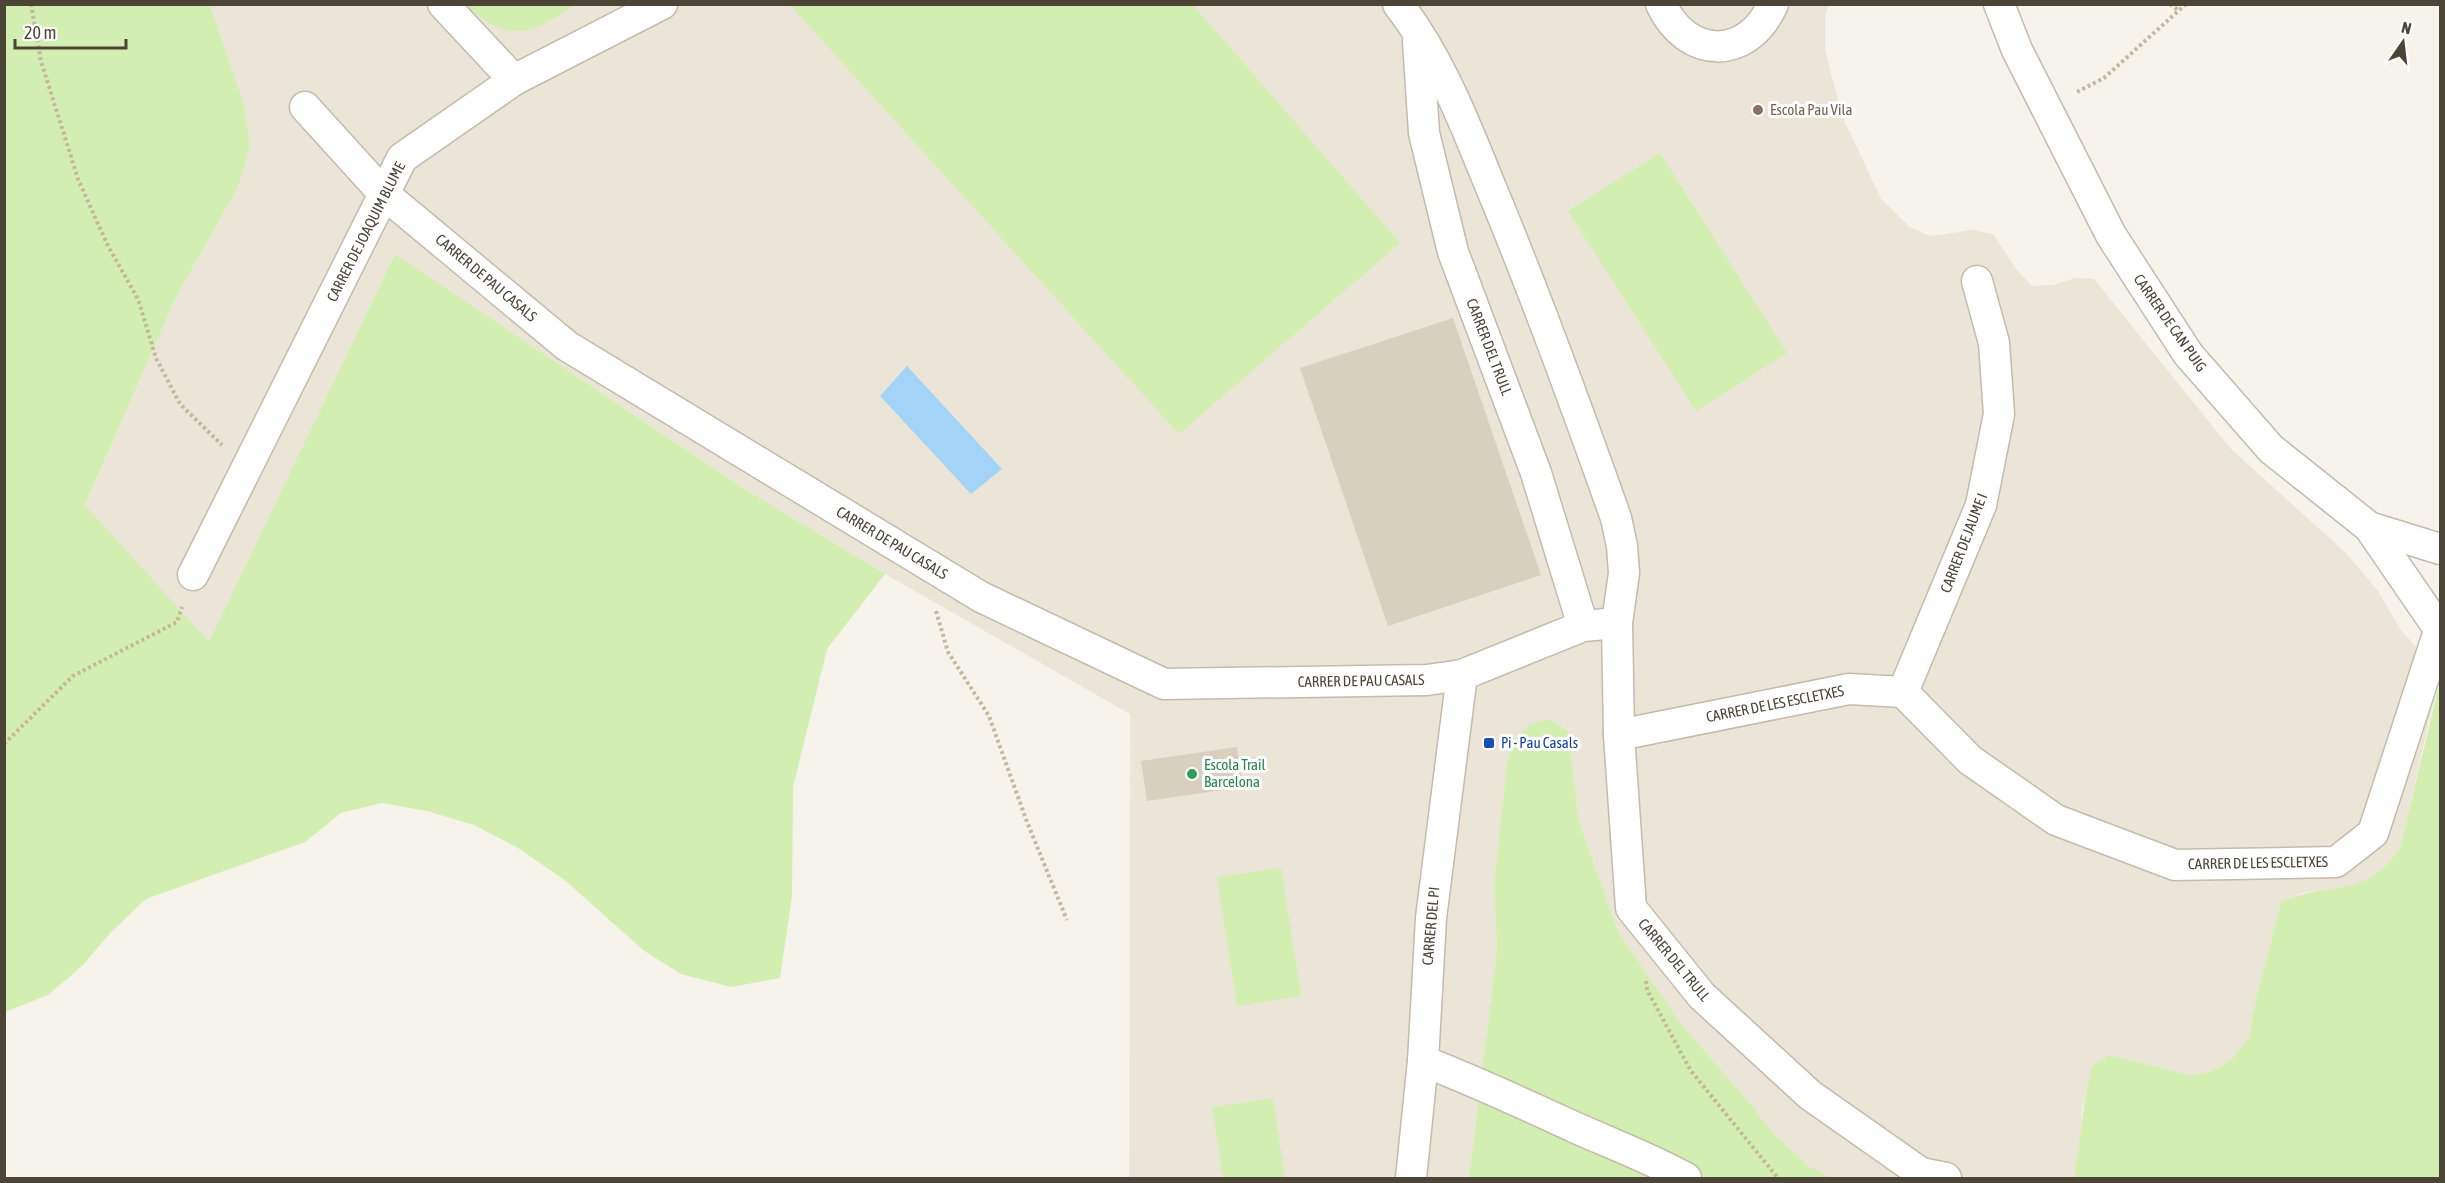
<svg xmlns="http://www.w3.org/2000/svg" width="2445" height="1183" font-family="'Asap Condensed',sans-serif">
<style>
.residential{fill:#ebe5d8}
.green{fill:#d2eeb0}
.water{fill:#a3d4f7}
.building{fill:#d9cfbf}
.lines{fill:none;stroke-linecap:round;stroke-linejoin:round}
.minor-casing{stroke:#c3bbac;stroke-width:33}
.path{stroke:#c6b79c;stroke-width:4;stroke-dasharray:3 3;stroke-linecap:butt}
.minor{stroke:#fff;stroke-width:30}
.education-dot{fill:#8d6e63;stroke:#fff;stroke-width:2}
.transit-dot{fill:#1a4fb4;stroke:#fff;stroke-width:2}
.leisure-dot{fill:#2e9e5b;stroke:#fff;stroke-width:2}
.labels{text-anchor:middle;stroke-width:6;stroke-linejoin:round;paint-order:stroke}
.education-label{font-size:15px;fill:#785e54;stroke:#fff;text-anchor:start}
.street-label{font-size:15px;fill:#4c4437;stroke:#fff}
.transit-label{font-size:15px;fill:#164399;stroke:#fff;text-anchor:start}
.leisure-label{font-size:15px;fill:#27864d;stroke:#fff;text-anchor:start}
</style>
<rect width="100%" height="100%" fill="#f6f3eb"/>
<path class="residential" d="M 574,4 L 1829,5 L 1825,16 L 1825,49 L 1832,78 L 1843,118 L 1881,199 L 1910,227 L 1930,236 L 1973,230 L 1993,234 L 2017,270 L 2032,286 L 2053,285 L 2075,278 L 2094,279 L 2231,449 L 2346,553 L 2378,591 L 2401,630 L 2440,674 L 2400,848 L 2389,866 L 2370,879 L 2350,887 L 2302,893 L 2281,902 L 2256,999 L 2249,1038 L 2232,1059 L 2212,1071 L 2190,1075 L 2109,1055 L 2092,1066 L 2082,1110 L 2080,1153 L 2074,1178 L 1831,1178 L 1806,1164 L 1771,1131 L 1755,1109 L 1680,1023 L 1618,931 L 1579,822 L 1568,731 L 1512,743 L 1507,763 L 1494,883 L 1497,949 L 1469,1178 L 1129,1178 L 1130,714 L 885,574 L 740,486 L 395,254 L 209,643 L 85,506 L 176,297 L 237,189 L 244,169 L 250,145 L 243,101 L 210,5 L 465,5 L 468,7 L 551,21 Z"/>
<g class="green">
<path d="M 5,4 L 210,5 L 243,101 L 250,145 L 244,169 L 237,189 L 176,297 L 85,505 L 209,642 L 395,254 L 740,486 L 885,574 L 827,649 L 793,787 L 792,896 L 780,978 L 731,987 L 681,974 L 643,950 L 566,881 L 518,848 L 474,825 L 427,811 L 382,803 L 341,813 L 305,842 L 146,899 L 111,932 L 82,966 L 48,995 L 5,1012 Z"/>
<path d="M 465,5 L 574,5 C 530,37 507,43 465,5 Z"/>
<path d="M 790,5 L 1193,5 L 1400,243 L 1179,434 Z"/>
<path d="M 1660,153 L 1787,353 L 1696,411 L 1568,211 Z"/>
<path d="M 2440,681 L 2440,1178 L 2074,1178 C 2081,1141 2082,1103 2092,1066 L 2109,1055 L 2190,1075 L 2212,1071 L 2232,1059 L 2249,1038 L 2256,999 L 2281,902 C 2330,880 2367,900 2400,848 Z"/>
<path d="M 1550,719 L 1568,731 L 1579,822 L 1618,931 L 1680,1023 L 1755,1109 L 1771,1131 L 1806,1164 L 1831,1178 L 1469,1178 L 1497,949 L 1494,883 L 1507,763 L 1512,743 L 1529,725 Z"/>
<path d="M 1281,868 L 1301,996 L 1237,1006 L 1217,877 Z"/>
<path d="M 1273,1098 L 1285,1178 L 1223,1178 L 1212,1107 Z"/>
</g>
<path class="water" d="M 907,366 L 1002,469 L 971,494 L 880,396 Z"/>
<g class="building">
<path d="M 1453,318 L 1541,575 L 1388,626 L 1300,368 Z"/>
<path d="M 1237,747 L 1243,787 L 1147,801 L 1141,761 Z"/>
</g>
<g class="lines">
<defs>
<g id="minor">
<path d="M 443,4 L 514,80"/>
<path d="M 1398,4 C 1441,59 1466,127 1492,190 C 1537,298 1577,408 1616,518 L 1622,546 L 1624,573 L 1617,623 L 1619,735 L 1631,908 L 1702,996 L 1810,1095 L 1921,1173 L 1946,1178"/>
<path d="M 1661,4 C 1687,60 1748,61 1773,4"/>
<path d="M 1999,4 L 2017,50 L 2111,235 L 2188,354 L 2271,449 L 2369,527 L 2440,549"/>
<path d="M 1418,41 L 1424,133 L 1453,252 L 1536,473 L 1583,626"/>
<path d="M 305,107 L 384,194 L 567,346 L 981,597 L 1164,684 L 1427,680 L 1462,675 L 1583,626 L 1617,623"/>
<path d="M 2369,527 L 2439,629"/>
<path d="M 193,575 L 402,158 L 514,80 L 662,4"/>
<path d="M 1903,692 L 1981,505 L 1999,414 L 1994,343 L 1977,281"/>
<path d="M 1619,735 L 1849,689 L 1903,692 L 1970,760 L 2056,820 L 2175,865 L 2336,862 L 2373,833 L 2440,628"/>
<path d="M 1423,1061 C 1475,1081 1524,1104 1574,1127 C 1612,1144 1650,1158 1686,1178"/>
<path d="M 1411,1178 L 1423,1061 L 1431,918 L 1462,675"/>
</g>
</defs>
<use href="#minor" class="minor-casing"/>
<g class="path">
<path d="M 31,4 L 41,61 L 78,179 L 108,246 L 138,299 L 156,358 L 180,404 L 222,445"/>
<path d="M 2170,4 L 2179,11"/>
<path d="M 2077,92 L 2104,78 L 2186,4"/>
<path d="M 936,611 L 948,652 L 989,716 L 1027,822 L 1067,920"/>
<path d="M 4,744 L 73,676 L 177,622 L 182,607"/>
<path d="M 1646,981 L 1647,990 L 1691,1071 L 1778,1178"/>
</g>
<use href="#minor" class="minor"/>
</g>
<circle class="education-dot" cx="1758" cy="110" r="6"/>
<rect class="transit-dot" x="1483" y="737" width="12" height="12" rx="3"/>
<circle class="leisure-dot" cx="1192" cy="774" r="6"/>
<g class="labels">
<g class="education-label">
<text x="1770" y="115">Escola Pau Vila</text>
</g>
<g class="street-label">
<text transform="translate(366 232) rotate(-63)" y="5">CARRER DE JOAQUIM BLUME</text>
<text transform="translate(486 278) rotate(40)" y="5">CARRER DE PAU CASALS</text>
<text transform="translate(2170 323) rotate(55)" y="5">CARRER DE CAN PUIG</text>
<text transform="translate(1489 347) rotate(69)" y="5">CARRER DEL TRULL</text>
<text transform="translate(892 543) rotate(31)" y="5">CARRER DE PAU CASALS</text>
<text transform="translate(1964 543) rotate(-69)" y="5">CARRER DE JAUME I</text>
<text transform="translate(1361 681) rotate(-1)" y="5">CARRER DE PAU CASALS</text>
<text transform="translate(1775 704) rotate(-11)" y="5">CARRER DE LES ESCLETXES</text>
<text transform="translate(2258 863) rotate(-1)" y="5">CARRER DE LES ESCLETXES</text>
<text transform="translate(1431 926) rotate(-85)" y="5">CARRER DEL PI</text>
<text transform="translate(1674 960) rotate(50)" y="5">CARRER DEL TRULL</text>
</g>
<g class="transit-label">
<text x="1501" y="748">Pi - Pau Casals</text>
</g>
<g class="leisure-label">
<text x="1204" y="770">Escola Trail<tspan x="1204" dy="17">Barcelona</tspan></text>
</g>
</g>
<rect width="2445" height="1183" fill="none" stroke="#4c4437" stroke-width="12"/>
<g transform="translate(2403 42) rotate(14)" stroke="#ffffff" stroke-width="4.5" paint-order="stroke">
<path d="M0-4.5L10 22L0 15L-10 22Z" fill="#4c4437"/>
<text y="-9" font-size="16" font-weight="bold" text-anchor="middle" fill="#4c4437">N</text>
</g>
<path d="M15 39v9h111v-9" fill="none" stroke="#4c4437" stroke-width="3"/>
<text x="24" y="39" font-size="18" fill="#4c4437" stroke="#ffffff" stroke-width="4.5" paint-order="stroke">20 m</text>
</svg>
